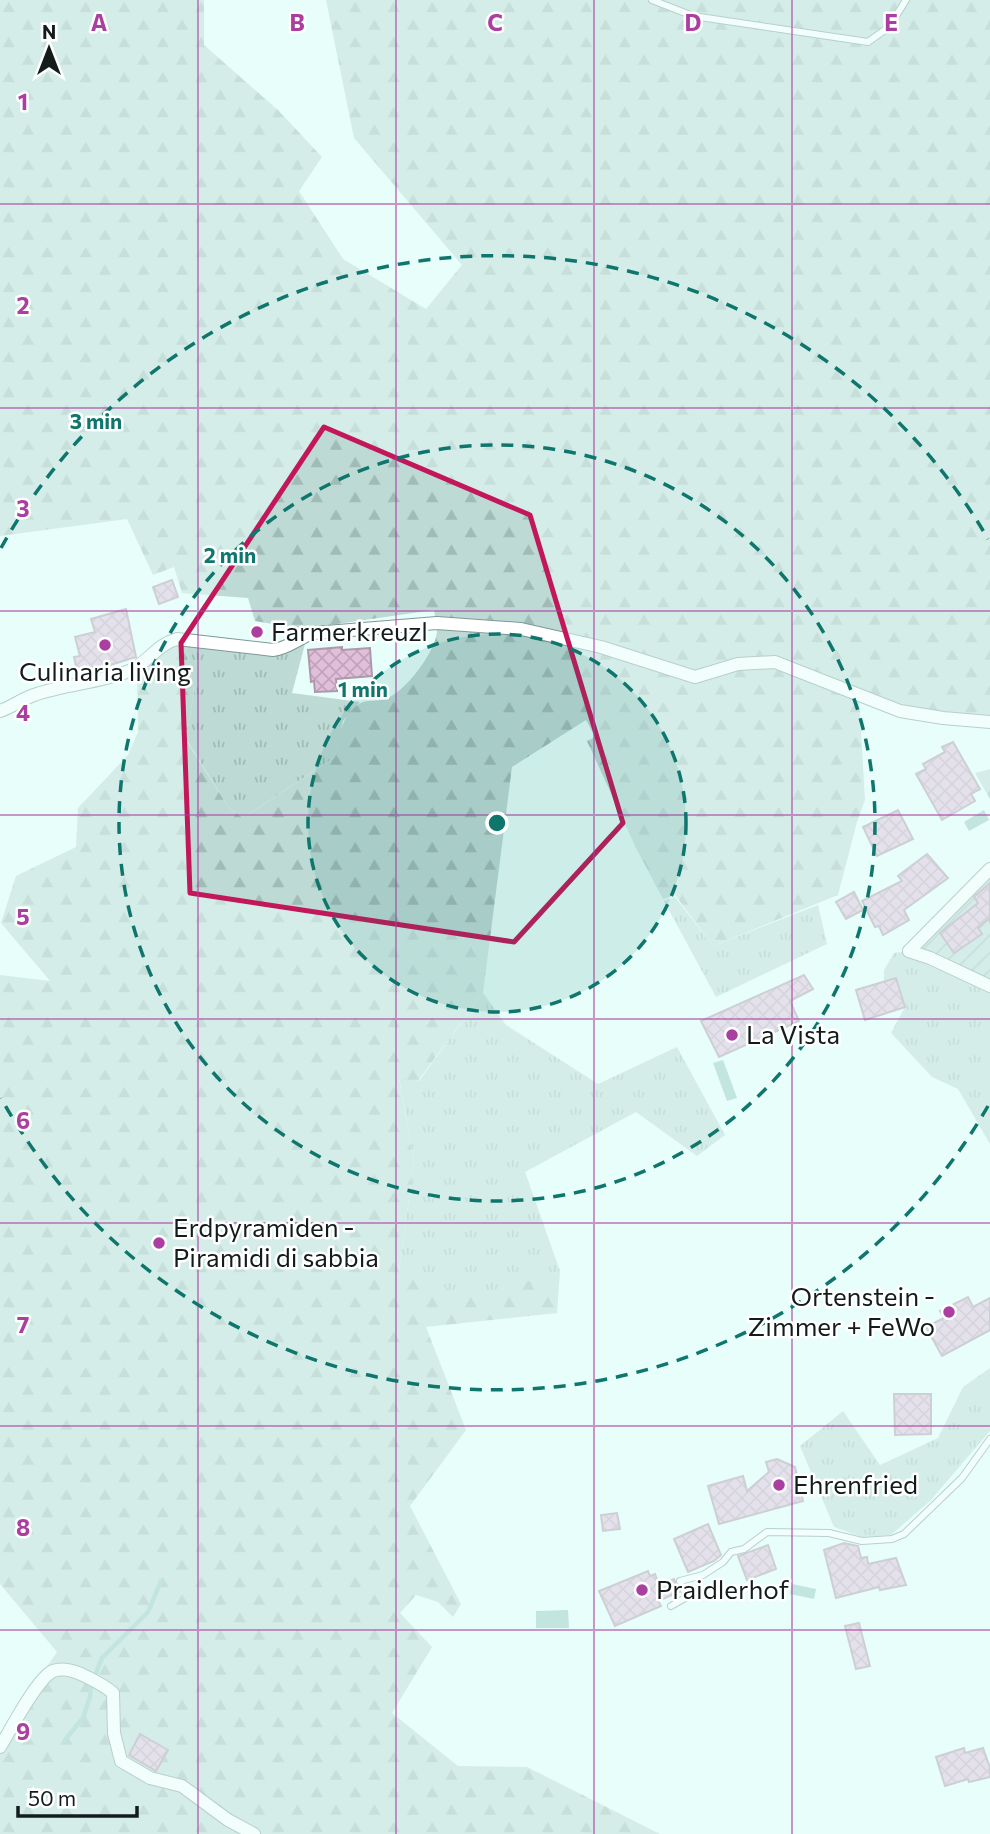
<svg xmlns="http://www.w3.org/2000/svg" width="990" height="1834" font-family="Commissioner,sans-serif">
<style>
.grass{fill:url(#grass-tufts)}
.forest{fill:url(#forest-firs)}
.garden{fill:url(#garden-furrows)}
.water{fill:#95c7bf}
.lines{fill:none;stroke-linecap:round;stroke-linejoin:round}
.stream{stroke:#95c7bf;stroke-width:4.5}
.building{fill:url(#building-cross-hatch);stroke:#ac99a9;stroke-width:2}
.lane-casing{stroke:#7f9995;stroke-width:8}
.street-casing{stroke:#7f9995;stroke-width:14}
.lane{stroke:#fff;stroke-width:6}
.street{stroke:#fff;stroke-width:12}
.marked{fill:none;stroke:#c2185b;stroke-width:5;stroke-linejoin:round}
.grid{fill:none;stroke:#ab3fa0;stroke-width:2;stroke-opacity:0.55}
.ring{fill:none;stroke:#0f766e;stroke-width:3.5;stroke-dasharray:12 9}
.poi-dot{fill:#ab3fa0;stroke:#fff;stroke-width:2.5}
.labels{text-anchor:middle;stroke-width:5;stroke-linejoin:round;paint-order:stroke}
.poi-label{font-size:26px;fill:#121d1b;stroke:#fff;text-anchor:start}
.grid-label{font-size:23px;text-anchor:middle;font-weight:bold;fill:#ab3fa0;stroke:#fff;stroke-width:5;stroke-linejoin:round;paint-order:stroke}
.centre{fill:#0f766e;stroke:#fff;stroke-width:3.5}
.ring-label{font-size:21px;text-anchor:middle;font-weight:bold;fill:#0f766e;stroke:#fff;stroke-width:5;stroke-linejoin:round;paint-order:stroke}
</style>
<defs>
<pattern id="grass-tufts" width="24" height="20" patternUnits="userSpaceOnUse" patternTransform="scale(1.75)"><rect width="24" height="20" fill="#bddad5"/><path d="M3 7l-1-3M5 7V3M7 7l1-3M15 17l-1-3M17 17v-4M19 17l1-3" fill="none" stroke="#a1bbb6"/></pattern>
<pattern id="forest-firs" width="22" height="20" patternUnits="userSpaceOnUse" patternTransform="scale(1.75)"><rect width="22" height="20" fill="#bddad5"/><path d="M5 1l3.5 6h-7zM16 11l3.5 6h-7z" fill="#a1bbb6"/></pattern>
<pattern id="garden-furrows" width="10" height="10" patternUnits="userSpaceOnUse" patternTransform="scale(1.75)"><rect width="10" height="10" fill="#bddad5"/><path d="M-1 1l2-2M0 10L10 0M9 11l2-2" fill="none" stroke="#a1bbb6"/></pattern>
<pattern id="building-cross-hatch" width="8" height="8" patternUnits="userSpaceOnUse" patternTransform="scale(1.75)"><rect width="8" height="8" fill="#e1bfdb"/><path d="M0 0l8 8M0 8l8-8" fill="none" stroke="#c0a4bb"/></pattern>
</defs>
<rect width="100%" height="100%" fill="#e7fefa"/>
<g class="grass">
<path d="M 185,640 L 221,646 L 305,644 L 292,693 L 360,702 L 343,721 L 335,757 L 243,818 L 229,808 L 186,739 L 194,692 Z"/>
<path d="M 675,897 L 713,946 L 818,905 L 827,944 L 716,997 L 664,901 Z"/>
<path d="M 909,951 L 990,986 L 990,1144 L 958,1089 L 932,1077 L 891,1033 L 905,1007 L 896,978 L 884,981 L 884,970 L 894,953 Z"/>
<path d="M 483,993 L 506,1025 L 598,1084 L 677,1047 L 725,1135 L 697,1156 L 636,1112 L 525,1172 L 560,1271 L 475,1299 L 399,1273 L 414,1161 L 399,1078 L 419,1081 Z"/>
<path d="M 990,1368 L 990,1431 L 930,1501 L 891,1535 L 862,1537 L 834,1527 L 800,1446 L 843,1411 L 880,1465 L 938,1438 L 963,1387 Z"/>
</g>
<g class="forest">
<path d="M 0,0 L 204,0 L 204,45 L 278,110 L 322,157 L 299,191 L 343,259 L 426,309 L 462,265 L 354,138 L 326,0 L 990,0 L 990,722 L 943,718 L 859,696 L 865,800 L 857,822 L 838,895 L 713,946 L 675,895 L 663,899 L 636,848 L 587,741 L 595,737 L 586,720 L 512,767 L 483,993 L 418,1081 L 399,1079 L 414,1161 L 399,1272 L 475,1298 L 560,1271 L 557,1313 L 426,1327 L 466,1430 L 410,1506 L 461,1604 L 453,1617 L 438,1602 L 416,1595 L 400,1613 L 432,1647 L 392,1713 L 458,1766 L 527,1767 L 660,1834 L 0,1834 L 0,1734 L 57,1652 L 0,1584 L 0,975 L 50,981 L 1,923 L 16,876 L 76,847 L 78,808 L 128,755 L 138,732 L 137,667 L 166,644 L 185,640 L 194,692 L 186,740 L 229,808 L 243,818 L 335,757 C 339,737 341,716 359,704 C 366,699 377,702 385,699 C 405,693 435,652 437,632 C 437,625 435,617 434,610 L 302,629 L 255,621 L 248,598 L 182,593 L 174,567 L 153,575 L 127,519 L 0,536 Z"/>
<path d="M 990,769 L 990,799 L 975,773 Z"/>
</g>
<path class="garden" d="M 990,869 L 990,986 L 909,951 Z"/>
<g class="water">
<path d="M 984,810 L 989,820 L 969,831 L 964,822 Z"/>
<path d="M 723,1060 L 737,1098 L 727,1101 L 713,1063 Z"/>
<path d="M 792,1584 L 816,1589 L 814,1599 L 790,1594 Z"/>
<path d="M 568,1610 L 569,1628 L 536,1628 L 536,1611 Z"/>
</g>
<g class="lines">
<path class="stream" d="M 65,1740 L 83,1718 L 90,1697 L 91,1685 L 102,1658 L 148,1612 L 161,1581"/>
</g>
<g class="building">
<path d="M 172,580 L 178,597 L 159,604 L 153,587 Z"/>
<path d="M 126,609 L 136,657 L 78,675 L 74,657 L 80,656 L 75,637 L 95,632 L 91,619 Z"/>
<path d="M 342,647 L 342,650 L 370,648 L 372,676 L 336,679 L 337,691 L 315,692 L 314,681 L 311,682 L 308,650 Z"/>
<path d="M 953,742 L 980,789 L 971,794 L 975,801 L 942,820 L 916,774 L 926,769 L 923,764 L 945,752 L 942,747 Z"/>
<path d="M 898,810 L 913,839 L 877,856 L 863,827 Z"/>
<path d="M 927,854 L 948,878 L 904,910 L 909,920 L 883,935 L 879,926 L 875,927 L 862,901 L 902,881 L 898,876 Z"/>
<path d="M 990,883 L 990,922 L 988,919 L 978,928 L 982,934 L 954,953 L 940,933 L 978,903 L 974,897 Z"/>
<path d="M 854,892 L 863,910 L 846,919 L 836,902 Z"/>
<path d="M 804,975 L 813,989 L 790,1001 L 799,1021 L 719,1057 L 701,1021 Z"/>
<path d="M 896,978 L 905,1007 L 865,1020 L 856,990 Z"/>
<path d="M 968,1297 L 973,1307 L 990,1298 L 990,1330 L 942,1356 L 926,1327 L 944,1318 L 940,1311 Z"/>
<path d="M 894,1394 L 931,1394 L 931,1434 L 895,1435 Z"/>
<path d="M 777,1459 L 795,1467 L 803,1501 L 719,1524 L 708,1486 L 743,1476 L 747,1491 L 769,1472 L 766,1462 Z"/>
<path d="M 617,1513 L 620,1529 L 603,1531 L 601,1515 Z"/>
<path d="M 708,1524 L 721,1555 L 714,1561 L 688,1572 L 674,1539 Z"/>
<path d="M 844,1543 L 858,1546 L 861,1558 L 867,1557 L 868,1564 L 896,1558 L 906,1585 L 880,1590 L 879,1587 L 836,1598 L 824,1550 Z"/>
<path d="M 768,1545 L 776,1569 L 747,1580 L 738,1556 Z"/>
<path d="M 648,1571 L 650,1576 L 655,1574 L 659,1585 L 674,1579 L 679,1592 L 658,1601 L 661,1606 L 615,1626 L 599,1591 Z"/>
<path d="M 859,1623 L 870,1666 L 856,1669 L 845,1626 Z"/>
<path d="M 140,1734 L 168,1750 L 156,1771 L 129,1755 Z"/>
<path d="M 964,1748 L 965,1753 L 983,1748 L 990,1768 L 990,1777 L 969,1782 L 968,1779 L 945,1786 L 936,1757 Z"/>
</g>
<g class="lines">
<defs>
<g id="lane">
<path d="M 652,0 L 693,16 L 868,42 L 889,27 L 906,0"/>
<path d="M 671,1606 L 687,1597 L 680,1581 L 703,1575 L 723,1562 L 731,1552 L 744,1549 L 767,1532 L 829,1533 L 862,1541 L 892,1539 L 904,1534 L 962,1478 L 990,1439"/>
</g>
<g id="street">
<path d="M 0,711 C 12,707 22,699 34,695 C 65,684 99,683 129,671 C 148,663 157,644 177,639 L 273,650 C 290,648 299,637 314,633 L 437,623 L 521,629 L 601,647 L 695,677 L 738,664 L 775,662 L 900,711 L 943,718 L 990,722"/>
<path d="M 909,951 L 990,869"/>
<path d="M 909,951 L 930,958 L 990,986"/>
<path d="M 0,1747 C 10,1731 37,1678 53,1671 C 64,1667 75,1671 85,1676 C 95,1681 104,1685 113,1693 L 114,1733 L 121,1761 L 150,1778 L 182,1786 L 228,1820 L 254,1834"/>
</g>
</defs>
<use href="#lane" class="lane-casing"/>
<use href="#street" class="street-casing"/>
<use href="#lane" class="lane"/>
<use href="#street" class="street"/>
</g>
<path d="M0 0H990V1834H0ZM 324,427 L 530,515 L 623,823 L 514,942 L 190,893 L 181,643 Z" fill="#e7fefa" fill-opacity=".55" fill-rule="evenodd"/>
<path class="marked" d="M 324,427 L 530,515 L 623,823 L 514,942 L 190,893 L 181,643 Z"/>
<path class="grid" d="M 198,0 L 198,1834M 396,0 L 396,1834M 594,0 L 594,1834M 792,0 L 792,1834M 0,204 L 990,204M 0,408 L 990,408M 0,611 L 990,611M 0,815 L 990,815M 0,1019 L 990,1019M 0,1223 L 990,1223M 0,1426 L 990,1426M 0,1630 L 990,1630"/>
<circle cx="497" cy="823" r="189" fill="#0f766e" fill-opacity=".12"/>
<g class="ring">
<circle cx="497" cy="823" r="189"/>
<circle cx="497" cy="823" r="378"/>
<path d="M988 1106A567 567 0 0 1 1 1098M1 548A567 567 0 0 1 988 539"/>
</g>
<g class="poi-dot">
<circle cx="257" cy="632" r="7"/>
<circle cx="105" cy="645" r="7"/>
<circle cx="732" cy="1035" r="7"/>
<circle cx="159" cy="1243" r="7"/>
<circle cx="949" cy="1312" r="7"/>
<circle cx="779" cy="1485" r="7"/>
<circle cx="642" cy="1590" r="7"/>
</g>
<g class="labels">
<g class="poi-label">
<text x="271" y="641">Farmerkreuzl</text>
<text x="105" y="681" text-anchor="middle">Culinaria living</text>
<text x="746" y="1044">La Vista</text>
<text x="173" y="1237">Erdpyramiden -<tspan x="173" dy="30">Piramidi di sabbia</tspan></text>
<text x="935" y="1306" text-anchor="end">Ortenstein -<tspan x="935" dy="30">Zimmer + FeWo</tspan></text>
<text x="793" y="1494">Ehrenfried</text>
<text x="656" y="1599">Praidlerhof</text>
</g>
</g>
<g class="grid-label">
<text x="99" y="31">A</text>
<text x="297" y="31">B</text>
<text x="495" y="31">C</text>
<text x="693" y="31">D</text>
<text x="891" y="31">E</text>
<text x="23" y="110">1</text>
<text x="23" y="314">2</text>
<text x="23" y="517">3</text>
<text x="23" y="721">4</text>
<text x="23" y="925">5</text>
<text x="23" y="1129">6</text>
<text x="23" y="1333">7</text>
<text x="23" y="1536">8</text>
<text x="23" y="1740">9</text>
</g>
<circle cx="497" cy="823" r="10" class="centre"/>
<g class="ring-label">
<text x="96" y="429">3 min</text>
<text x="230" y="563">2 min</text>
<text x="363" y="697">1 min</text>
</g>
<g transform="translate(49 49)" stroke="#ffffff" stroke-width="5" paint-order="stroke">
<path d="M0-5L12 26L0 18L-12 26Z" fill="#121d1b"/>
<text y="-10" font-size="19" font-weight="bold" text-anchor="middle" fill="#121d1b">N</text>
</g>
<path d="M18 1806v10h119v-10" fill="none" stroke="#121d1b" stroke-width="3.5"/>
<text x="28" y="1806" font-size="21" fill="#121d1b" stroke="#ffffff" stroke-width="5" paint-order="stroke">50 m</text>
</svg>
